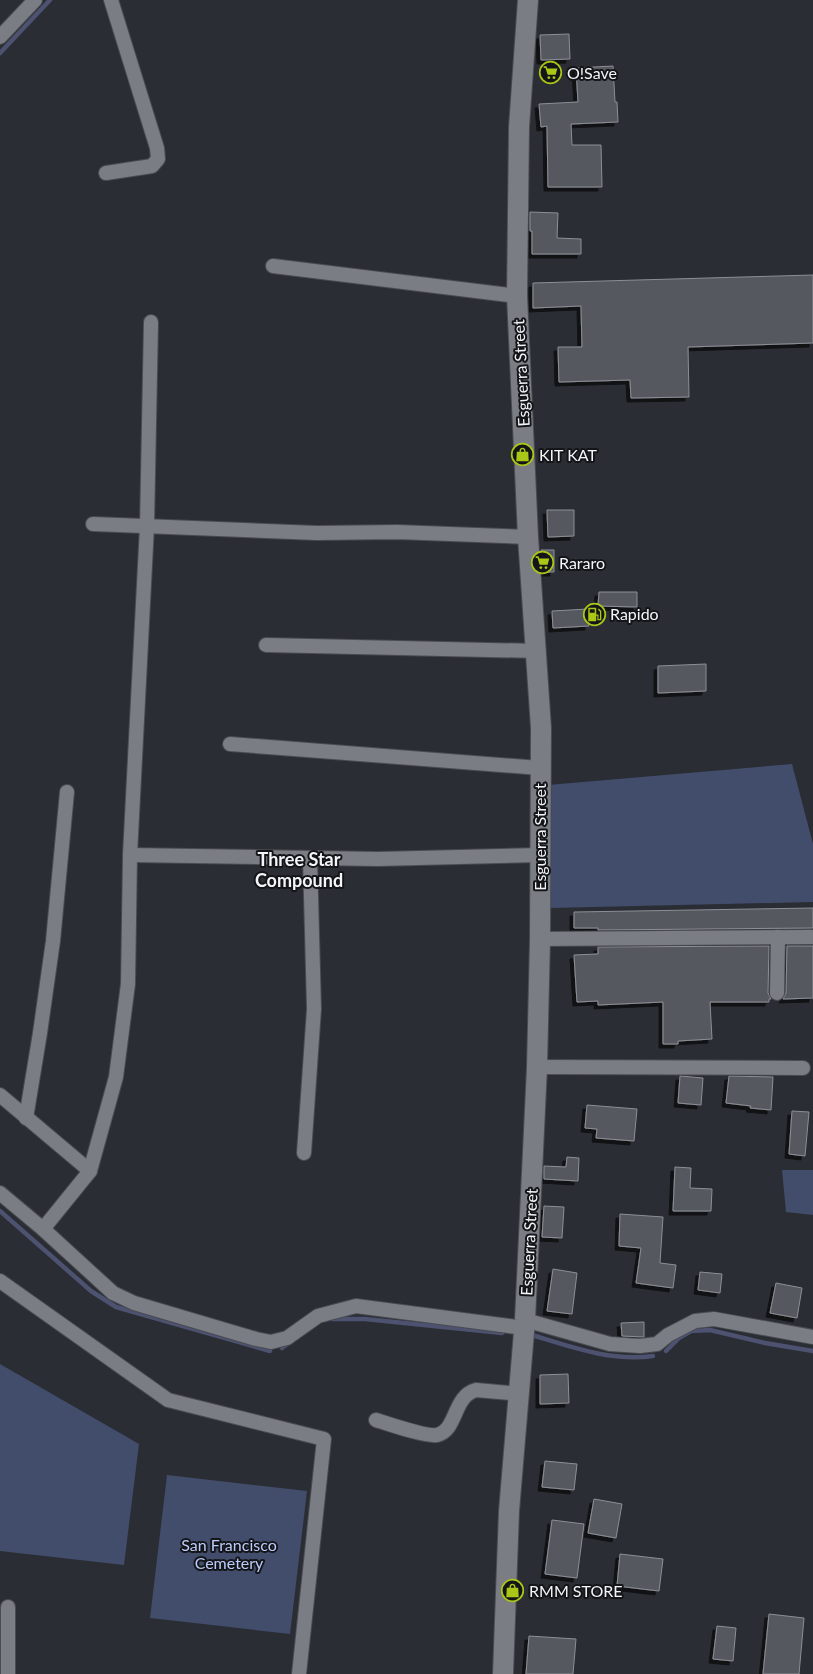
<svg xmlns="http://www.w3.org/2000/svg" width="813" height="1674" font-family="Lato,sans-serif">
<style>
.green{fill:#424d6c}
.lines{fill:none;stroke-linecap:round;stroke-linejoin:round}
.stream{stroke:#4d5271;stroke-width:4.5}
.building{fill:#56585f;stroke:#8c8f96;filter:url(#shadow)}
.minor-casing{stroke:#494b50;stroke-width:16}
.secondary-casing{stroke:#494b50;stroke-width:22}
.minor{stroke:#7a7d84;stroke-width:14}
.secondary{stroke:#7a7d84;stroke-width:20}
.labels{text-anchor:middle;stroke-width:4;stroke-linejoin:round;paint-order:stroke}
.poi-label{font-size:16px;fill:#f3f5f9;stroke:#141518;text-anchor:start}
.street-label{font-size:16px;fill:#f3f5f9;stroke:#141518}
.park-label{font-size:16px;fill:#bcccfb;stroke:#141518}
.neighbourhood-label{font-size:18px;font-weight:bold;fill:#f3f5f9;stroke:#141518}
</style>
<defs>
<filter id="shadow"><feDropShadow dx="-4" dy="4" stdDeviation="0" flood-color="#0009"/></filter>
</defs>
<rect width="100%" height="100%" fill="#2a2d33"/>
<g class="green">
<path d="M 792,764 L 813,844 L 813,902 L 551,908 L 548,785 Z"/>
<path d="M 782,1170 L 813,1170 L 813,1215 L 786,1212 Z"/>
<path d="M 0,1364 L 139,1444 L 124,1565 L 0,1551 Z"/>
<path d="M 167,1475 L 307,1491 L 290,1634 L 150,1618 Z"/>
</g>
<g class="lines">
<g class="stream">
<path d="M 0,53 L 50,0"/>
<path d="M 0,1211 L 91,1291 L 116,1307 L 270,1351"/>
<path d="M 332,1319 L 365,1319 L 502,1333"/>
<path d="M 532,1335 C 571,1347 612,1362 653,1356"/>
<path d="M 282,1348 L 290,1342"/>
<path d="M 666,1351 L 679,1338 L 691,1331 L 710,1330 L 765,1343 L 813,1351"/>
</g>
</g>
<g class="building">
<path d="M 569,34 L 570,59 L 541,60 L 540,35 Z"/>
<path d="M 613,66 L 615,102 L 617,102 L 618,122 L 571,124 L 572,145 L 601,145 L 602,187 L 548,187 L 547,126 L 541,127 L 539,104 L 578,102 L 576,68 Z"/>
<path d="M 530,212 L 558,213 L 557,238 L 581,239 L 581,254 L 532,254 L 532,231 L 530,231 Z"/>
<path d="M 813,275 L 813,343 L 688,347 L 689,397 L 631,398 L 630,380 L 559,382 L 558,347 L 582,347 L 581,306 L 533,308 L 533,283 Z"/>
<path d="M 547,510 L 574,510 L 574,536 L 548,537 Z"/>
<path d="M 541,550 L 554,550 L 554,572 L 542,572 Z"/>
<path d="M 599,592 L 637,592 L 637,607 L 598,606 Z"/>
<path d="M 588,609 L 589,626 L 553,628 L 552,611 Z"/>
<path d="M 706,664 L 706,691 L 658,693 L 658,666 Z"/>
<path d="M 813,908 L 813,928 L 598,930 L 598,928 L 574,928 L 574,912 Z"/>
<path d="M 769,946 L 768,993 L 771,999 L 769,999 L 769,1002 L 710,1002 L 712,1039 L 678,1041 L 678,1044 L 663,1044 L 663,1002 L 598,1005 L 598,1001 L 577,1002 L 574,955 L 598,954 L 598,947 Z"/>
<path d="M 787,946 L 813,946 L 813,998 L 783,999 L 786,993 Z"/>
<path d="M 680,1076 L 703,1078 L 701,1105 L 678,1103 Z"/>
<path d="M 729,1076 L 773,1077 L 771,1110 L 750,1108 L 751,1106 L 726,1103 Z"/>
<path d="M 587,1105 L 637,1109 L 634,1141 L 596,1138 L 597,1129 L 585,1128 Z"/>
<path d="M 792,1111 L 809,1112 L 805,1156 L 789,1154 Z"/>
<path d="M 567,1157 L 579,1158 L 578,1181 L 544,1179 L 544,1166 L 566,1167 Z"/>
<path d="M 675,1167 L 691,1168 L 690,1188 L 712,1189 L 711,1211 L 673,1211 Z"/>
<path d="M 544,1206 L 564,1207 L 562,1238 L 542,1237 Z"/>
<path d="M 620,1214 L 663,1217 L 660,1263 L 676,1265 L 673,1288 L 636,1283 L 641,1248 L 619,1246 Z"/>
<path d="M 553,1269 L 577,1273 L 572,1314 L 547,1311 Z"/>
<path d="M 700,1272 L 722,1274 L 720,1293 L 698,1290 Z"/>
<path d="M 776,1283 L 802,1288 L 797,1318 L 770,1313 Z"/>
<path d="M 644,1322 L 644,1337 L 622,1336 L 621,1323 Z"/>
<path d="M 568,1374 L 569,1403 L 540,1404 L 540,1375 Z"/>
<path d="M 545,1461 L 577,1464 L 574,1490 L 542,1487 Z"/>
<path d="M 594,1499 L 622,1504 L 616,1538 L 588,1533 Z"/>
<path d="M 552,1520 L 584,1524 L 577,1578 L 545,1574 Z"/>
<path d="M 620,1554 L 663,1559 L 659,1591 L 617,1586 Z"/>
<path d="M 769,1614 L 804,1618 L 799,1674 L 763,1674 Z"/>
<path d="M 717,1626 L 736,1628 L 733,1661 L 713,1659 Z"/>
<path d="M 529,1636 L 576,1639 L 573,1674 L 526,1674 Z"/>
</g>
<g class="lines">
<defs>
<g id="minor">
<path d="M 0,37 L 35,0"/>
<path d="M 106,173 L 152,166 L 158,159 L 157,148 L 111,0"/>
<path d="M 273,266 L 517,296"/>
<path d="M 93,524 L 317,533 L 397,532 L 528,537"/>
<path d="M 266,645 L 537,651"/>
<path d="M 230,744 L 540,768"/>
<path d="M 130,855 L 378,859 L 540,855"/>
<path d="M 540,939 L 813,937"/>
<path d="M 777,993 L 778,937"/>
<path d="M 537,1067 L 803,1068"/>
<path d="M 0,1095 L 90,1171"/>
<path d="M 26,1118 L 40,1033 L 53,941 L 67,792"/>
<path d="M 304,1153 L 314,1009 L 310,858"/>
<path d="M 0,1193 L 43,1229 L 113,1293 L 134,1303 L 256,1339 L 271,1342 L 287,1338 L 318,1316 L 356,1306 L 524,1328"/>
<path d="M 43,1229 L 90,1171 L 116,1077 L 128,984 L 130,855 L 147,526 L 151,322"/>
<path d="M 0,1281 L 168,1400 L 324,1439 L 299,1674"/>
<path d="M 525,1320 L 610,1344 L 640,1346 L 657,1344 L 668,1335 L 695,1321 L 714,1319 L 813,1337"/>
<path d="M 376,1420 C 389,1424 426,1437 437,1435 C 457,1431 453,1396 476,1390 L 520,1394"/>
<path d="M 8,1674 L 8,1607"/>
</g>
<path id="secondary" d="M 503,1674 L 509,1511 L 525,1320 L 537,1067 L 540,939 L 541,728 L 528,537 L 517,296 L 519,127 L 528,0"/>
</defs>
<use href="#minor" class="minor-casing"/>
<use href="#secondary" class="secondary-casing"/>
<use href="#minor" class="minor"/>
<use href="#secondary" class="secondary"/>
</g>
<defs>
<symbol id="supermarket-ring" viewBox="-11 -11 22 22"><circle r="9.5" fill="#141518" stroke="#aac717" stroke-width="1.5"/><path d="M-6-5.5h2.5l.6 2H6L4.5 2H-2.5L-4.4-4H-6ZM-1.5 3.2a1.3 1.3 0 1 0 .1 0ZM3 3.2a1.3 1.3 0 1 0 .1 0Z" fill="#aac717"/></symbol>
<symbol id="shop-ring" viewBox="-11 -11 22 22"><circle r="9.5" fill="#141518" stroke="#aac717" stroke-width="1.5"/><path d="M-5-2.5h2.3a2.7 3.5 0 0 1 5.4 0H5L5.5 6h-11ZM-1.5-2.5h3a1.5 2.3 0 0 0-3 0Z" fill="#aac717"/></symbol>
<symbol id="fuel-ring" viewBox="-11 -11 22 22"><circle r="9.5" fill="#141518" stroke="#aac717" stroke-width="1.5"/><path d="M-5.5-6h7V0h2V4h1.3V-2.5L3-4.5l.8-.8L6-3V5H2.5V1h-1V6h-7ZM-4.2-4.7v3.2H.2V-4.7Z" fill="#aac717"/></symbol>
</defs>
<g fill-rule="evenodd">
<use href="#supermarket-ring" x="538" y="60" width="25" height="25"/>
<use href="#shop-ring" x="510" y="442" width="25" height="25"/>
<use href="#supermarket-ring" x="530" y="550" width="25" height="25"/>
<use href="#fuel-ring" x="582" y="602" width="25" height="25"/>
<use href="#shop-ring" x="500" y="1578" width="25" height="25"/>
</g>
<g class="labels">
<g class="poi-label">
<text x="567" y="79">O!Save</text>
<text x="539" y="461">KIT KAT</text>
<text x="559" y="569">Rararo</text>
<text x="610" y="620">Rapido</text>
<text x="529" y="1597">RMM STORE</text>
</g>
<g class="street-label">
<text transform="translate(521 373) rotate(-93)" y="6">Esguerra Street</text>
<text transform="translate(540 837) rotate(-90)" y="6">Esguerra Street</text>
<text transform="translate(529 1242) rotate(-87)" y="6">Esguerra Street</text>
</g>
<g class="park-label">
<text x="229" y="1551">San Francisco<tspan x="229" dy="18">Cemetery</tspan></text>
</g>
<g class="neighbourhood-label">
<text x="299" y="866">Three Star<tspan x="299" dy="21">Compound</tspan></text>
</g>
</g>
</svg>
